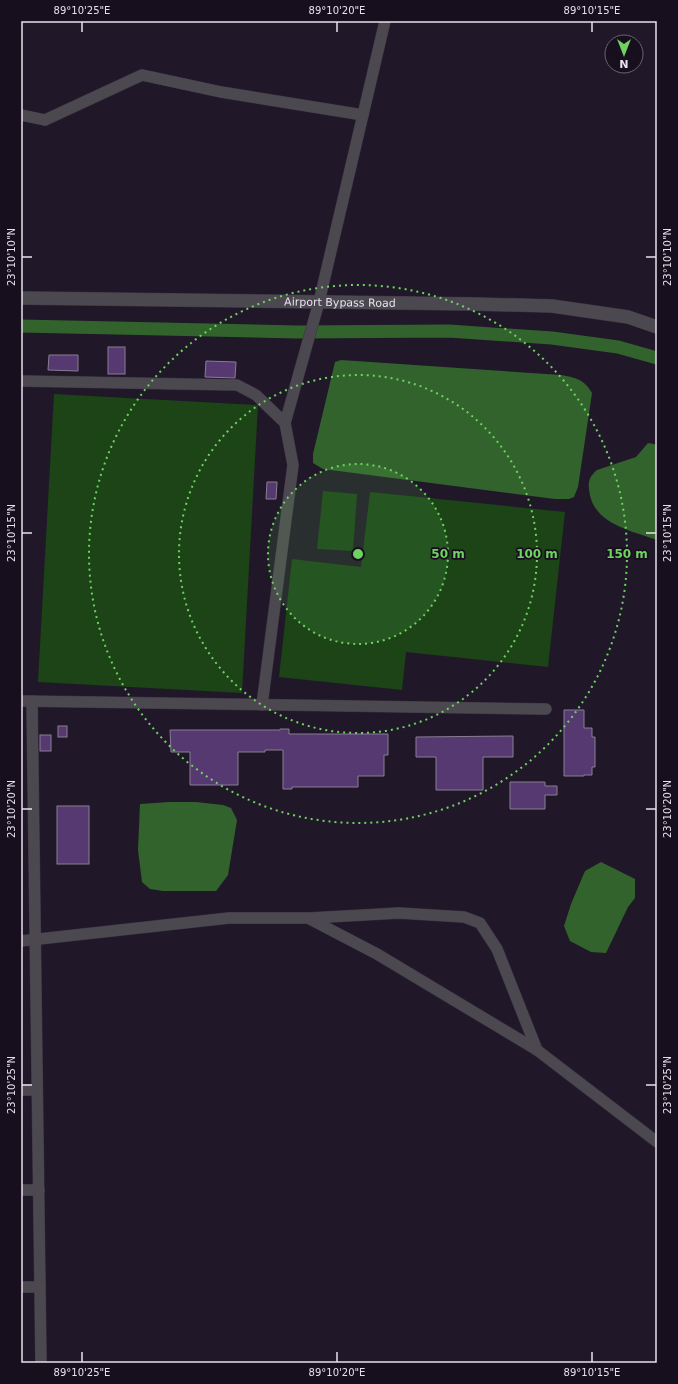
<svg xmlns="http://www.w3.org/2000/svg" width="678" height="1384" font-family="'DejaVu Sans',sans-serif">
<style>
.green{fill:#1c4417}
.water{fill:#33632d}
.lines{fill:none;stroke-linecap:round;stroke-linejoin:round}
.canal{stroke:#33632d;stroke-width:13}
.building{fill:#573972;stroke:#877e91}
.minor-casing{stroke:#3c3443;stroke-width:12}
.tertiary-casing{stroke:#3c3443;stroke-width:14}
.minor{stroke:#4c4850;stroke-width:11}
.tertiary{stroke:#4c4850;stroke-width:13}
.ticks{fill:none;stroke:#e6e1ec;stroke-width:1.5}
.ring{fill:none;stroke:#6ed361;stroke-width:2;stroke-dasharray:2 4}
.labels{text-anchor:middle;stroke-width:3.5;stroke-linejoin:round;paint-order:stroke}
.street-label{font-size:11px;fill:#e6e1ec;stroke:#170f1e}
.centre{fill:#6ed361;stroke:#170f1e;stroke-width:2}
.ring-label{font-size:12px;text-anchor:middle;font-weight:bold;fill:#6ed361;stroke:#170f1e;stroke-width:3.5;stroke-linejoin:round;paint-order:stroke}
.neatline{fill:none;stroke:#e6e1ec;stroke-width:1.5}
.ticks-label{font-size:10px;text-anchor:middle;fill:#e6e1ec}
</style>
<rect width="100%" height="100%" fill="#201828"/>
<g class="green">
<path d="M 54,394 L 258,405 L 242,693 L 38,682 Z"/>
<path d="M 323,491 L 357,494 L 353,551 L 317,549 Z"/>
<path d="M 370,492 L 565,512 L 548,667 L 406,652 L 402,690 L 279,677 L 292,559 L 361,567 Z"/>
</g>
<g class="water">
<path d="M 341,360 L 561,375 C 576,378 584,379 592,393 L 578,487 L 574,497 L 569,499 L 555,499 L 323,469 L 313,463 L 313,454 L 335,362 Z"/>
<path d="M 648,443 L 654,444 L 657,446 L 657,540 C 630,530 592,524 589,489 C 588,481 590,476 597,470 L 636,457 Z"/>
<path d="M 169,802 L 196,802 L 223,805 L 231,808 L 237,820 L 228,875 L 216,891 L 163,891 L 150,889 L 142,882 L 138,850 L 140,804 Z"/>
<path d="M 601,862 L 635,879 L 635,898 L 628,907 L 606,953 L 591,952 L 570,941 L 564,926 L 571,904 L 585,871 Z"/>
</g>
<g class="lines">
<path class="canal" d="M 21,326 L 297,332 L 449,331 L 552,338 L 618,347 L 657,358"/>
</g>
<g class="building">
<rect x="108" y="347" width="17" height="27"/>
<path d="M 49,355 L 78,355 L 78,371 L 48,370 Z"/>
<path d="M 206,361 L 236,362 L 235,378 L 205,377 Z"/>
<path d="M 267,482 L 277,482 L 276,499 L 266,499 Z"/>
<path d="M 564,710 L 584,710 L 584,728 L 592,728 L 592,737 L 595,737 L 595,767 L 592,767 L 592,775 L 584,775 L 584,776 L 564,776 Z"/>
<rect x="58" y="726" width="9" height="11"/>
<path d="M 280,729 L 289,729 L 289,734 L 388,734 L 388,755 L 384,755 L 384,776 L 358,776 L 358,787 L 292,787 L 292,789 L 283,789 L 283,750 L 265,750 L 265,752 L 238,752 L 238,785 L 190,785 L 190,752 L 171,752 L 170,730 L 280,730 Z"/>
<rect x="40" y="735" width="11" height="16"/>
<path d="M 513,736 L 513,757 L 483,757 L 483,790 L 436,790 L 436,757 L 416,757 L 416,737 Z"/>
<path d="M 510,782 L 545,782 L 545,786 L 557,786 L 557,795 L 545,795 L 545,809 L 510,809 Z"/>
<rect x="57" y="806" width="32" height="58"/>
</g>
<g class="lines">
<defs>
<g id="minor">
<path d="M 21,115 L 45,120 L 142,75 L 221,92 L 363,115"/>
<path d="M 21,381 L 237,385 L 256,395 L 285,423 L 293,465 L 262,705"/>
<path d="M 285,423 L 319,302 L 385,21"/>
<path d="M 21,701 L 546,709"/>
<path d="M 32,701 L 41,1363"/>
<path d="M 310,918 L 399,913 L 464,917 L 480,923 L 497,949 L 537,1050"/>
<path d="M 21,941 L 229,918 L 308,918 L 377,954 L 537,1050 L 657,1142"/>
<path d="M 21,1090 L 37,1090"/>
<path d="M 21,1190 L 39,1190"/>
<path d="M 21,1287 L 40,1287"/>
</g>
<g id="tertiary">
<path id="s1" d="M 21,298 L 474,304 L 552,306 L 628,317 L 657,327"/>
</g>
</defs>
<use href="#minor" class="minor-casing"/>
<use href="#tertiary" class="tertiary-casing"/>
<use href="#minor" class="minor"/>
<use href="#tertiary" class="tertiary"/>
</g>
<path class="ticks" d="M 82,22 L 82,32M 337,22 L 337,32M 592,22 L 592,32M 22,257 L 32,257M 646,257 L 656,257M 22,533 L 32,533M 646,533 L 656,533M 22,809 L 32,809M 646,809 L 656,809M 22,1085 L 32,1085M 646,1085 L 656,1085M 82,1352 L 82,1362M 337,1352 L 337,1362M 592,1352 L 592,1362"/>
<circle cx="358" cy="554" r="90" fill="#6ed361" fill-opacity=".12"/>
<g class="ring">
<circle cx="358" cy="554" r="90"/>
<circle cx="358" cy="554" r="179"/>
<circle cx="358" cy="554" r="269"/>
</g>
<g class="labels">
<g class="street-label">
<text dy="4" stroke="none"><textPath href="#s1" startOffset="319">Airport Bypass Road</textPath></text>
</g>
</g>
<circle cx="358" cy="554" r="6" class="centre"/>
<g class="ring-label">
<text x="448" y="558">50 m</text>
<text x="537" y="558">100 m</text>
<text x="627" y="558">150 m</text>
</g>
<rect width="678" height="1384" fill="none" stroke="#170f1e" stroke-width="44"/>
<g transform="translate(624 54) rotate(180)"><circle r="19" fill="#170f1e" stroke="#6a6370"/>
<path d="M0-3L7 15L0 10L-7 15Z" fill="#6ed361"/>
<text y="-6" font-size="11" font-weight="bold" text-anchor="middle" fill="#e6e1ec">N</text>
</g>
<rect x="22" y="22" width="634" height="1340" class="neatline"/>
<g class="ticks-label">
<text x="82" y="14">89°10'25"E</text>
<text x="337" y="14">89°10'20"E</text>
<text x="592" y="14">89°10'15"E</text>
<text transform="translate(667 257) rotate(-90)" y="4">23°10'10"N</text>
<text transform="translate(11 257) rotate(-90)" y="4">23°10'10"N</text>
<text transform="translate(11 533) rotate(-90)" y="4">23°10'15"N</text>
<text transform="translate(667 533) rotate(-90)" y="4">23°10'15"N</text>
<text transform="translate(11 809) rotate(-90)" y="4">23°10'20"N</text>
<text transform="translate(667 809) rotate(-90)" y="4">23°10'20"N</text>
<text transform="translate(667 1085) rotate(-90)" y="4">23°10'25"N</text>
<text transform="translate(11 1085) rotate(-90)" y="4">23°10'25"N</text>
<text x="82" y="1376">89°10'25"E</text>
<text x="337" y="1376">89°10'20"E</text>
<text x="592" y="1376">89°10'15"E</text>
</g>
</svg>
